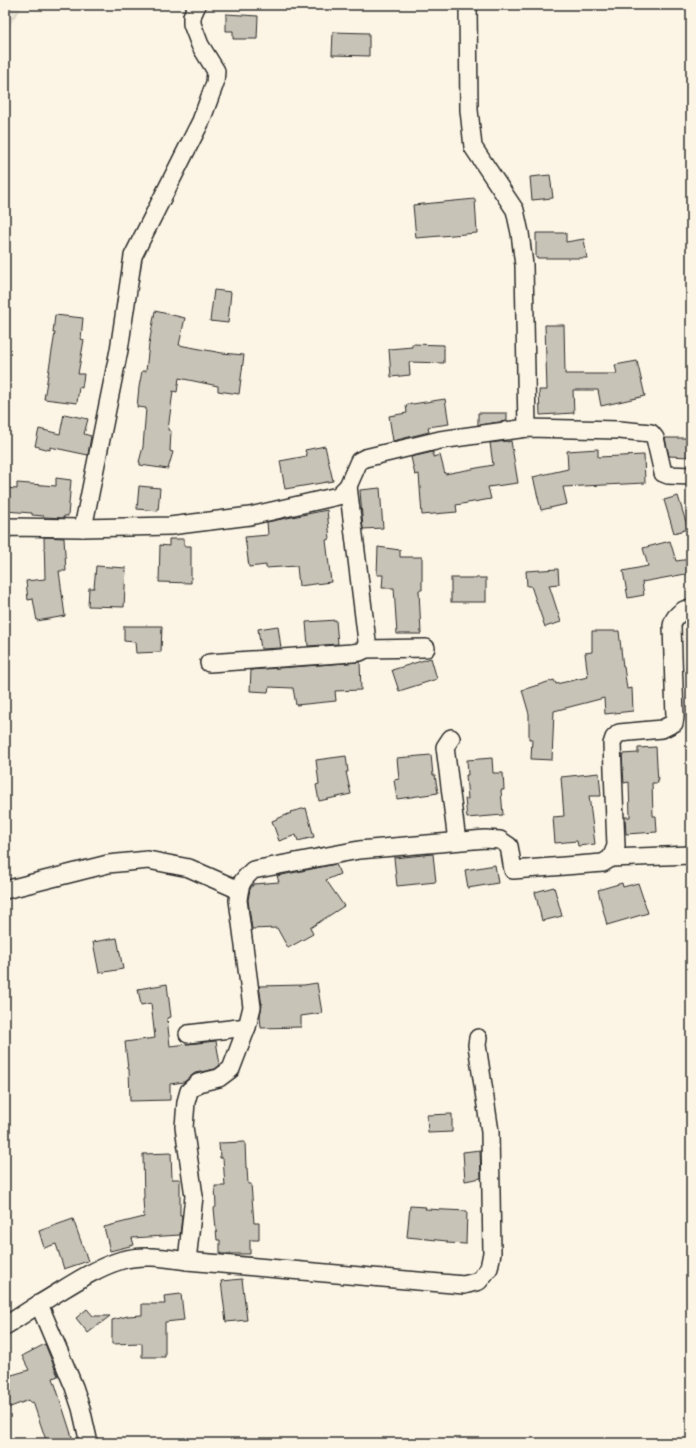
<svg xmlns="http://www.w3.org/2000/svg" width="696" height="1448" font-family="Kalam,sans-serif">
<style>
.industrial{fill:url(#industrial-furrows)}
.building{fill:#c8c3b7;stroke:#2b2b2b}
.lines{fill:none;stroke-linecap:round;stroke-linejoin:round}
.minor-casing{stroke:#2b2b2b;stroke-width:20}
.minor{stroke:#fcf5e5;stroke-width:17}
</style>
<defs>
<pattern id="industrial-furrows" width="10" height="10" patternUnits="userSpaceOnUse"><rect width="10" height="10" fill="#ece6d7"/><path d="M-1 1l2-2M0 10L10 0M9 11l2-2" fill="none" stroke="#cbc5b9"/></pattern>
</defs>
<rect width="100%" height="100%" fill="#fcf5e5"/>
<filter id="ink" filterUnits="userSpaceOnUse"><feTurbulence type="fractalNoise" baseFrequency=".025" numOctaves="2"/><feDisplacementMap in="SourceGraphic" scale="8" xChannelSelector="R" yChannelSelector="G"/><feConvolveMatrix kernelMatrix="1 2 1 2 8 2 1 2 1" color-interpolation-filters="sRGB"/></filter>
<g filter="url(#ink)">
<path class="industrial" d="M 5,5 L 23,5 L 5,34 Z"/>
<g class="building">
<path d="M 226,14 L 258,16 L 257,39 L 233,39 L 233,31 L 226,31 Z"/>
<path d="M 333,32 L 369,33 L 369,56 L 332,55 Z"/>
<path d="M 550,175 L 553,198 L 532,200 L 530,177 Z"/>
<path d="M 475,199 L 477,233 L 416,238 L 413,205 Z"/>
<path d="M 536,233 L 566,233 L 566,242 L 584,239 L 587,258 L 536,258 Z"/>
<path d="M 214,290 L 231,292 L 228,323 L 210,321 Z"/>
<path d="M 155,311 L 185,318 L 179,345 L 222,353 L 244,355 L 239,394 L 218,391 L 218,386 L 179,378 L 177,392 L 173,391 L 168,430 L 171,431 L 170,451 L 173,452 L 168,469 L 140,465 L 140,462 L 139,462 L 143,447 L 146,408 L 137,407 L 139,387 L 142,371 L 146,371 L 149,344 Z"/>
<path d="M 55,315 L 83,318 L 81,339 L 84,340 L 78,374 L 84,374 L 82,388 L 79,387 L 77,403 L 44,399 L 55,333 L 53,333 Z"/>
<path d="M 545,325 L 564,325 L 565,374 L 617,374 L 615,365 L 637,361 L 645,396 L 601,406 L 598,390 L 573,390 L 574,413 L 540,415 L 539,390 L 547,390 Z"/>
<path d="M 412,344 L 444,345 L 444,363 L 409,362 L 410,375 L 391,377 L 389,349 L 412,347 Z"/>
<path d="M 445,399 L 449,424 L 428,427 L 429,432 L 393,441 L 389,416 L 407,413 L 406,405 Z"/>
<path d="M 478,413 L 507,413 L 507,421 L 478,425 Z"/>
<path d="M 64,414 L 88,419 L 84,434 L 91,436 L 88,455 L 50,447 L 50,450 L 35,446 L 39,429 L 60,434 Z"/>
<path d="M 665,438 L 690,438 L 689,457 L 669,456 Z"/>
<path d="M 507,441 L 507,442 L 511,441 L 518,483 L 488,487 L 491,499 L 456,505 L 457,512 L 422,515 L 419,474 L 415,475 L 411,457 L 433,452 L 433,457 L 440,455 L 445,474 L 493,465 L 490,443 Z"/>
<path d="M 325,446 L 333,481 L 285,489 L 280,461 L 307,456 L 305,450 Z"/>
<path d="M 598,449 L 598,457 L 644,455 L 645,483 L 563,487 L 567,504 L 541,510 L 533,477 L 568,469 L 567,451 Z"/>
<path d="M 56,478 L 71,480 L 68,516 L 64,516 L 64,518 L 44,517 L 44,516 L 32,515 L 32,513 L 5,511 L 5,488 L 17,489 L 17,483 L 56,486 Z"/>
<path d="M 139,486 L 160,488 L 158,511 L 137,509 Z"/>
<path d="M 380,488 L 383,528 L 363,529 L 360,490 Z"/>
<path d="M 678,496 L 688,529 L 674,533 L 664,500 Z"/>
<path d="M 327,510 L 330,539 L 326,540 L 331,582 L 299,586 L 297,566 L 266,568 L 266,565 L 249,567 L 245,537 L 268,535 L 267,522 Z"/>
<path d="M 44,537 L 64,538 L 66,571 L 59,571 L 65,616 L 37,621 L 33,599 L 28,600 L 26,581 L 45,579 Z"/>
<path d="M 169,539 L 184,539 L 184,546 L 191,546 L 191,583 L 159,582 L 160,545 L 169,546 Z"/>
<path d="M 670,541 L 676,561 L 691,559 L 691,573 L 642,582 L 644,595 L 628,598 L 623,571 L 648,566 L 643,548 Z"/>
<path d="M 378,547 L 400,550 L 400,557 L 422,557 L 422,590 L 419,590 L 421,634 L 397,634 L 394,588 L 382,588 L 383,575 L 377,575 Z"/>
<path d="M 96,566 L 126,568 L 124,607 L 88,606 L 89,588 L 94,588 Z"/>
<path d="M 558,569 L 559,584 L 549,585 L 561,622 L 545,627 L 531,586 L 527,586 L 526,571 Z"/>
<rect x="451" y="578" width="35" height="24"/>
<path d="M 336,620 L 338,644 L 308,646 L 306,622 Z"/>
<path d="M 124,626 L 162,626 L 161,652 L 136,653 L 135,642 L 124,641 Z"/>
<path d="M 278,626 L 281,648 L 261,649 L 258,629 Z"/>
<path d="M 592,631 L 619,631 L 623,667 L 624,667 L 627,689 L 632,688 L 633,711 L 605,714 L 604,698 L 554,711 L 552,760 L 531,759 L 532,739 L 529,739 L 529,714 L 522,690 L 554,680 L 556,684 L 588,677 L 585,653 L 592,652 Z"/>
<path d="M 431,658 L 437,679 L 399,691 L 392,670 Z"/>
<path d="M 360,662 L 361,690 L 335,691 L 336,701 L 296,705 L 293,688 L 269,687 L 268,692 L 250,691 L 251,670 Z"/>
<path d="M 656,747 L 658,783 L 652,783 L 653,816 L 656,816 L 657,832 L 626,834 L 625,817 L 630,817 L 629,782 L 624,783 L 622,754 L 638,753 L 638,748 Z"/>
<path d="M 431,755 L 433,775 L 435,775 L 438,793 L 397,799 L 394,780 L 399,779 L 397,758 Z"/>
<path d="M 346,756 L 348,772 L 346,772 L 351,794 L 319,801 L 316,785 L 319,784 L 316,760 Z"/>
<path d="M 492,758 L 493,773 L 503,773 L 504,790 L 501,790 L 503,815 L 467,818 L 465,799 L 468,799 L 466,775 L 468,775 L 467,760 Z"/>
<path d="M 599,773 L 601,796 L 589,796 L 595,844 L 578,846 L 577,841 L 555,843 L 553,817 L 564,816 L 561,777 Z"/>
<path d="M 306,808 L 314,837 L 298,841 L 296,835 L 279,841 L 272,821 L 291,813 L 290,812 Z"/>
<path d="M 433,854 L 436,882 L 397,886 L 394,858 Z"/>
<path d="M 336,864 L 340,874 L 326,880 L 344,906 L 310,928 L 313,934 L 288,948 L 277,928 L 252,929 L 248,900 L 250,889 L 254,884 L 279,882 L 277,876 Z"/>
<path d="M 495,865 L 498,883 L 468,888 L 465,870 Z"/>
<path d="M 622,883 L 623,887 L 638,883 L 648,913 L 607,925 L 598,890 Z"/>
<path d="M 554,887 L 562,916 L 542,921 L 535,892 Z"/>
<path d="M 117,938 L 123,969 L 99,973 L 93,942 Z"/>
<path d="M 317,983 L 322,1013 L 301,1016 L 301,1027 L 261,1028 L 260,1015 L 262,1006 L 259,986 L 304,985 Z"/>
<path d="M 167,984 L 171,1017 L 167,1018 L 170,1046 L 216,1041 L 220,1065 L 215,1069 L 195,1073 L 184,1082 L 170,1084 L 170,1100 L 130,1101 L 129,1069 L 128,1069 L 125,1042 L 155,1038 L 151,1003 L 141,1005 L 138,989 Z"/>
<path d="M 452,1114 L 452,1132 L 428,1133 L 427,1115 Z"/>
<path d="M 245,1142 L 246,1168 L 247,1168 L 248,1184 L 251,1184 L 254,1223 L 259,1223 L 259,1240 L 250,1240 L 250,1254 L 220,1254 L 220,1240 L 217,1240 L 214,1208 L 216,1207 L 215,1186 L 225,1186 L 223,1158 L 220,1158 L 219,1143 Z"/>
<path d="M 480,1150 L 481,1178 L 465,1181 L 463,1152 Z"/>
<path d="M 171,1153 L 172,1179 L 180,1179 L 180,1215 L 182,1215 L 182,1216 L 180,1235 L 132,1238 L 134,1245 L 110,1251 L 104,1227 L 144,1217 L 143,1198 L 144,1198 L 143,1154 Z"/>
<path d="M 410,1206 L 426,1207 L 425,1209 L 467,1211 L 466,1244 L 447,1243 L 447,1241 L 407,1237 Z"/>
<path d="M 73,1219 L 88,1261 L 64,1269 L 56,1244 L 44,1248 L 39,1231 Z"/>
<path d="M 242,1279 L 247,1320 L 226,1322 L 221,1281 Z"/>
<path d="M 181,1294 L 184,1320 L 165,1322 L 165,1357 L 142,1357 L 142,1343 L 112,1344 L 112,1320 L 128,1316 L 142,1315 L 142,1304 L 165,1304 L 164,1296 Z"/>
<path d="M 87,1309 L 93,1316 L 110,1316 L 88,1333 L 76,1318 Z"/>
<path d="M 45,1344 L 58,1376 L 53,1378 L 74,1443 L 47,1443 L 33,1402 L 30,1403 L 29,1400 L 5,1409 L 5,1377 L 29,1370 L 22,1356 Z"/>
</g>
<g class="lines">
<defs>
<g id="minor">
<path d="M 468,5 L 469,110 L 473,147 L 515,210 L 520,233 L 524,265 L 527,428"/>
<path d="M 348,486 L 367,641 L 366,649"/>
<path d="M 83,528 L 119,350 L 133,256 L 201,121 L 215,83 L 216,71 L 200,45 L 192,24 L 192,16 L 197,5"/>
<path d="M 5,530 L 8,527 L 83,528 L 170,526 L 250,516 L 338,496 L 348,486 L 359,461 L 365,458 L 440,440 L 527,428 L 619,430 L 651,433 L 655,438 L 663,473 L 668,475 L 691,476"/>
<path d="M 209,663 L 352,653 L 360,652 L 366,649 L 426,648"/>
<path d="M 451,738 L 445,747 L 457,841"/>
<path d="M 611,858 L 691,855"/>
<path d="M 5,890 L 108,864 L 148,860 L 189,868 L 239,890"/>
<path d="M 188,1034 L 247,1027"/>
<path d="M 187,1261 L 464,1285 L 479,1281 L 489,1268 L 492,1253 L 490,1132 L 477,1045 L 478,1038"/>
<path d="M 5,1326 L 39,1304"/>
<path d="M 86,1443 L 88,1439 L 81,1408 L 74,1387 L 39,1304 C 65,1289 92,1269 122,1260 C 143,1254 166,1258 187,1261 L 194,1196 L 184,1127 L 186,1102 L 189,1091 L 198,1083 L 219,1078 L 231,1069 L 247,1027 L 252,1007 L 238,900 C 240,884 241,881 253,870 L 359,850 L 485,839 L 500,840 L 509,846 L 513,870 L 603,863 L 611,858 L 616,846 L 612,744 L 614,738 L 619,733 L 662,729 L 674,723 L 675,717 L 672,626 C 673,617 682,609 691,608"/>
</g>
</defs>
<use href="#minor" class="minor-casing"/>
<use href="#minor" class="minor"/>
</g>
</g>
<rect width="696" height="1448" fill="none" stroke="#fcf5e5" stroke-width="20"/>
<rect x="10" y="10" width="676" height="1428" fill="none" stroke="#2b2b2b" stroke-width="1.5" filter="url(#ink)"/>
</svg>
